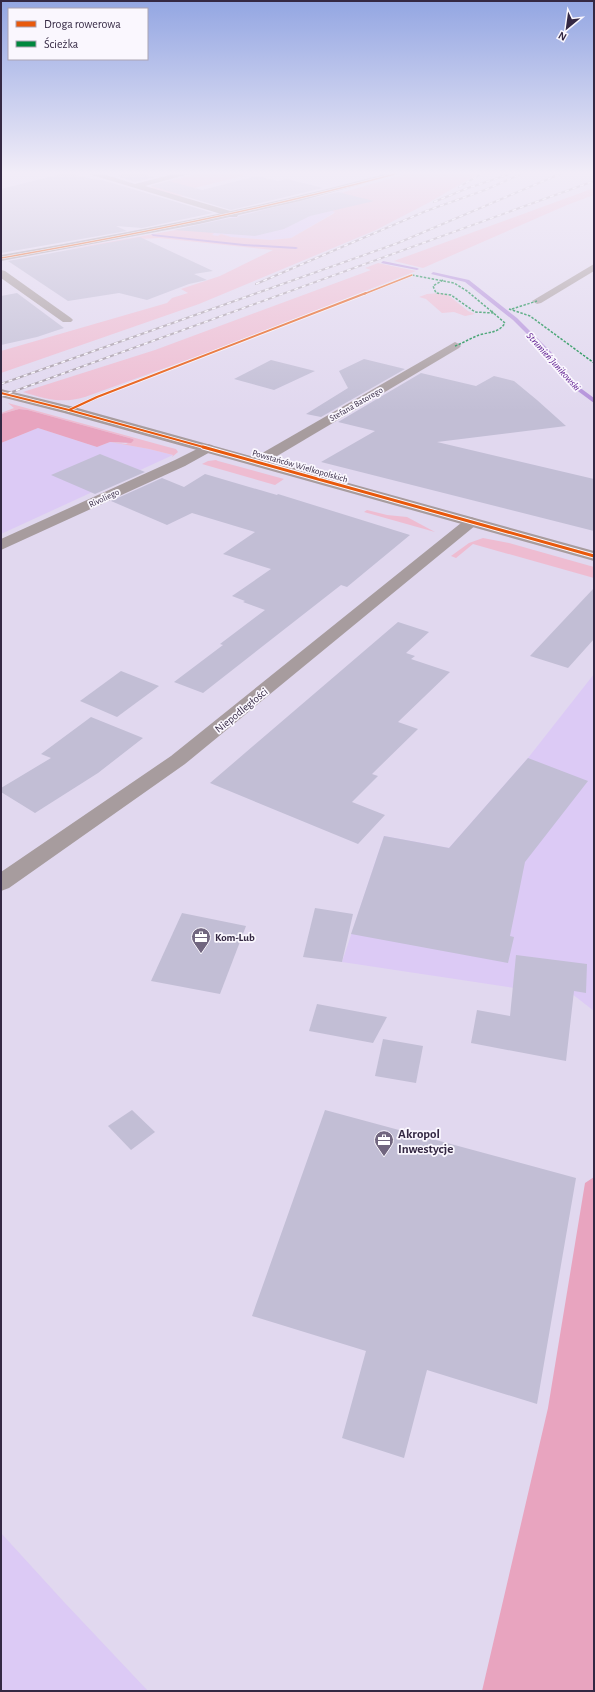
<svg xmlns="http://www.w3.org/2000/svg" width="595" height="1692" font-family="'Alegreya Sans',sans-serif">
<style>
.built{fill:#dccaf5;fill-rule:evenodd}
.green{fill:#eebcd1}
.forest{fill:#e8a4bf}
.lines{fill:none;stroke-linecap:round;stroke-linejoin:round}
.stream{fill:#b390da;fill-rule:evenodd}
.building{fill:#c2bed5}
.minor{fill:#a79c9e;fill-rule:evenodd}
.tertiary{fill:#a79c9e;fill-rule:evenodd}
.secondary{fill:#a69a9d;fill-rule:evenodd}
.rail-casing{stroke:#a89ea8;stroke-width:2}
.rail{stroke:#faf7fe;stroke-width:1.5;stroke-dasharray:4;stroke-linecap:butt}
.quiet{stroke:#00873e;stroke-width:1.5;stroke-dasharray:2.5 1.5;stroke-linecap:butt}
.cycleway-far2-casing{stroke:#faf7fe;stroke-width:2.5}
.cycleway-far1-casing{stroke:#faf7fe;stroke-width:3.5}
.cycleway-casing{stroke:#faf7fe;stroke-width:5}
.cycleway-far2{stroke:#e8590c;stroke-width:1.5}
.cycleway-far1{stroke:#e8590c;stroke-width:2}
.cycleway{stroke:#e8590c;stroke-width:3}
.labels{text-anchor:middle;stroke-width:3.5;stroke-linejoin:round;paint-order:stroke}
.far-street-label{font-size:9px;fill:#342843;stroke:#faf7fe}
.far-water-label{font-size:10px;font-style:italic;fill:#57138a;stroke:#faf7fe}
.street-label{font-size:11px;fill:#342843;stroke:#faf7fe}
.poi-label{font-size:11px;font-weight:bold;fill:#342843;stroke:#faf7fe;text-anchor:start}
.near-poi-label{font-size:13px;font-weight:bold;fill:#342843;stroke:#faf7fe;text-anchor:start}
</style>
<rect width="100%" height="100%" fill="#e1d8ef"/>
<g class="built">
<path d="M 341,192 L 373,198 L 293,245 L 173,233 L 167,232 ZM 341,193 L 372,198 L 293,245 L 169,232 L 187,228 L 211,235 L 218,236 L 221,234 L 231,237 L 271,240 L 291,238 L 335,212 L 324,199 L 230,219 Z"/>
<path d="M 38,428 L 97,447 L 110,442 L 149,449 L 173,455 L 1,534 L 1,443 Z"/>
<path d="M 594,674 L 594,1011 L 567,990 L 548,993 L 342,962 L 384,836 L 449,848 L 528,758 Z"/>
<path d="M 1,1533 L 64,1602 L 148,1691 L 1,1691 Z"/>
</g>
<g class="green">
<path d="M 197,174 L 243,174 L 243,176 L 174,193 L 184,196 L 176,196 L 150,188 L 152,188 L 151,186 L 153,185 Z"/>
<path d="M 405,174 L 478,174 L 428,203 L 376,230 L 199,304 L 1,373 L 1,351 L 167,303 L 172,298 L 188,293 L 181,289 L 220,276 L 273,250 L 159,238 L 140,239 L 64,250 L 187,228 L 214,233 L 212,235 L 218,236 L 221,234 L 231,237 L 271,240 L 291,238 L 333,214 L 335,212 L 332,211 L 355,199 L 252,217 L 230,219 L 341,193 Z"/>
<path d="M 594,188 L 594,195 L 567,205 L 423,268 L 394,261 Z"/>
<path d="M 378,263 L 416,271 L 209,352 L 85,397 C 62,404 46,399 23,392 L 155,350 L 371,270 L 365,268 Z"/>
<path d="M 440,293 L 448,295 L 468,311 L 475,314 L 465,316 L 454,312 L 442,313 L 426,299 L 419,297 L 427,294 Z"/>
<path d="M 8,403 L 168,447 L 176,449 L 178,452 L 172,457 L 173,455 L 149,449 L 110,442 L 126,444 L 134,440 L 133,439 L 28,410 L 19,409 L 1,414 L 1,413 L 14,408 Z"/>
<path d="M 216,460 L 218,461 L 284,479 L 275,485 L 202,464 L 208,461 Z"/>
<path d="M 367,510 L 387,515 L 407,517 L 435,532 L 364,512 Z"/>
<path d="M 483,538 L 509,543 L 594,567 L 594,578 L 473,544 L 456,558 L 451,556 L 469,543 Z"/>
</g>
<g class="forest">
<path d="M 19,409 L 28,410 L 133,439 L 134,440 L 131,443 L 110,442 L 97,447 L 38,428 L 1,443 L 1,414 Z"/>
<path d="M 594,1177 L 594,1691 L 482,1691 L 548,1408 L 585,1183 Z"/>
</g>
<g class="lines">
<g class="stream">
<path d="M 151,234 L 244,244 L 296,247 L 298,248 L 296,249 L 244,246 L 153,236 Z"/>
<path d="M 383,261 L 417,268 L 419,269 L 417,270 L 381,263 Z"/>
<path d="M 433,272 L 469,280 L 517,318 L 551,352 L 575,384 L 594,398 L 594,403 L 571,386 L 547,354 L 513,320 L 465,282 L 431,274 Z"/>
</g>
</g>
<g class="building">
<path d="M 61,174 L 71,174 L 98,180 L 102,180 L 213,213 L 142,228 L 116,226 L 127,231 L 1,253 L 1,189 Z"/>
<path d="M 126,174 L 143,174 L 155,177 L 135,182 L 116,176 Z"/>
<path d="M 257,176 L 278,181 L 287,179 L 323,188 L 231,210 L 151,186 L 169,181 L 202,190 Z"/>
<path d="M 338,192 L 374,201 L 310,216 L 284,229 L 255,236 L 174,230 L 230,218 L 237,218 L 239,216 Z"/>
<path d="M 140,237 L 213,271 L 194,274 L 207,280 L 189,284 L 147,300 L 119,293 L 68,301 L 8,261 Z"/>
<path d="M 17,293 L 64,328 L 37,337 L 1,345 L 1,296 Z"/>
<path d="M 364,359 L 405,369 L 321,417 L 306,414 L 348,388 L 339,371 Z"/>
<path d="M 271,360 L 315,371 L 274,390 L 234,379 Z"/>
<path d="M 421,373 L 476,386 L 494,376 L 514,381 L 537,400 L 566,426 L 437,442 L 594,479 L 594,531 L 321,462 L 375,431 L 338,422 Z"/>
<path d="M 100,454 L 145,472 L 95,494 L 51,475 Z"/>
<path d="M 205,474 L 277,495 L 278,494 L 410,535 L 347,587 L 341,585 L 203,693 L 174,682 L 223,645 L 220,644 L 265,610 L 243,602 L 245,601 L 232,596 L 271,569 L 223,554 L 255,532 L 192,513 L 167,525 L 111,501 L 162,478 L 184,487 Z"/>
<path d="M 594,588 L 594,639 L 568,668 L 530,656 Z"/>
<path d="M 398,622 L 429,632 L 406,653 L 415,656 L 411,659 L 450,672 L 398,722 L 418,729 L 372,774 L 378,776 L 352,802 L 385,815 L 358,844 L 210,783 Z"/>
<path d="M 121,671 L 159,686 L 117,717 L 80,701 Z"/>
<path d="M 91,717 L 143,738 L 98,773 L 35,813 L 1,792 L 1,788 L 51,758 L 41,754 Z"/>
<path d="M 528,758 L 588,781 L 525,862 L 510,936 L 514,937 L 508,963 L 351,934 L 384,836 L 449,848 Z"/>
<path d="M 315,908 L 353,914 L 342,962 L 303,957 Z"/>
<path d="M 182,913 L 246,926 L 220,994 L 151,981 Z"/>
<path d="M 516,955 L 587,964 L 586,993 L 574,991 L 566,1061 L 471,1043 L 477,1010 L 510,1016 Z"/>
<path d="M 317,1004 L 387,1017 L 373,1043 L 309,1031 Z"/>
<path d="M 383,1039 L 423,1046 L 416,1083 L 375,1076 Z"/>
<path d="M 132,1110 L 155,1132 L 131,1150 L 108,1126 Z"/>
<path d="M 325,1110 L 576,1178 L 537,1404 L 427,1370 L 404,1458 L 342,1438 L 366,1351 L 252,1316 Z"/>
</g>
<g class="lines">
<g class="minor">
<path d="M 89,174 L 103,174 L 135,184 L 174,174 L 189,174 L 145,186 L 237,213 L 238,215 L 237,217 L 231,217 Z"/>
<path d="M 594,264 L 594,271 L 541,303 L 537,304 L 532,301 Z"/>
<path d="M 1,270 L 5,271 L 71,318 L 73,320 L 71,322 L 63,322 L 1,278 Z"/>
<path d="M 455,342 L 459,344 L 461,346 L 459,348 L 262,465 L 257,466 L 252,465 L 250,462 L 252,459 Z"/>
<path d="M 207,444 L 212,445 L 214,448 L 212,451 L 185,466 L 1,550 L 1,539 L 175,460 Z"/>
<path d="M 471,517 L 476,519 L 479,522 L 476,525 L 185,764 L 9,888 L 1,891 L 1,872 L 171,756 L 466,519 Z"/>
</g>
<path class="tertiary" d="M 1,389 L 74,407 L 594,551 L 594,561 L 64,413 L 1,397 Z"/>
<path class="secondary" d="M 385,174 L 399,174 L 300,201 L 199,224 L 1,261 L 1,255 C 130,233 258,208 385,174 Z"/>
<defs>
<g id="rail">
<path d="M 459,187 L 481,174"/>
<path d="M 434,202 L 468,188 L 507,175"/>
<path d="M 256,284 L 426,211 L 485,190 L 521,174"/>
<path d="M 1,384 L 398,243 L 560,174"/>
<path d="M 1,396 L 594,181"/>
</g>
</defs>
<use href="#rail" class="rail-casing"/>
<use href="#rail" class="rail"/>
<g class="quiet">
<path d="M 412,275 L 454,283 L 467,291 L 491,311"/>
<path d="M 443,280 L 433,286 L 436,293 L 451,295 L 475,312 L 494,313"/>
<path d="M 509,309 L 530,316 L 594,363"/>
<path d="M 512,309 L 537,301"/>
<path d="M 455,346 C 463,343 471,338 479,335 C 489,332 499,333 505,323 L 491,311 L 493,311"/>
</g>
<defs>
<g id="cycleway-far2">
<path d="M 1,258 C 134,235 265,209 395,174"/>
<path d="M 364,294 L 412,275"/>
</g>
<g id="cycleway-far1">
<path d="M 1,393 L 69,410 L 207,448"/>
<path d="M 69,410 L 97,397 L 366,293"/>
</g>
<path id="cycleway" d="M 203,447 L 594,556"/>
</defs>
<use href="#cycleway-far2" class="cycleway-far2-casing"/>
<use href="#cycleway-far1" class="cycleway-far1-casing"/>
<use href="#cycleway" class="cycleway-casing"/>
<use href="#cycleway-far2" class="cycleway-far2"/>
<use href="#cycleway-far1" class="cycleway-far1"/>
<use href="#cycleway" class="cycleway"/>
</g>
<linearGradient id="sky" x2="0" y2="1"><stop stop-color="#93a6e2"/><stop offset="0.42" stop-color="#f2edf8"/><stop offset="1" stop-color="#f2edf8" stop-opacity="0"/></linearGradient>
<rect width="595" height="411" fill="url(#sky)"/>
<defs>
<symbol id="office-pin" viewBox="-11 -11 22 30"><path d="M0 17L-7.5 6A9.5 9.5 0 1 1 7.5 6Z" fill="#71667f" stroke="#faf7fe"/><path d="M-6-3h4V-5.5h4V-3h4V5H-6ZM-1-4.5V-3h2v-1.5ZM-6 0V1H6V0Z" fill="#fff"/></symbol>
</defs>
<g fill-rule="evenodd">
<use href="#office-pin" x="190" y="926" width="22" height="30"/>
<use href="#office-pin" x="373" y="1129" width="22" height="30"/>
</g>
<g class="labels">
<g class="far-street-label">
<text transform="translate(356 404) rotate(-30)" y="3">Stefana Batorego</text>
<text transform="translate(300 466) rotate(16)" y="3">Powstańców Wielkopolskich</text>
<text transform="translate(104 498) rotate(-25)" y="3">Rivoliego</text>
</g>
<g class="far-water-label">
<text transform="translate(554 361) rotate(48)" y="4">Strumień Junikowski</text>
</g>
<g class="street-label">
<text transform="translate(241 710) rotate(-39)" y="4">Niepodległości</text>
</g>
<g class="poi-label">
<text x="215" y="941">Kom-Lub</text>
</g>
<g class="near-poi-label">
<text x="398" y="1138">Akropol<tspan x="398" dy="15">Inwestycje</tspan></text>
</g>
</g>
<rect width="595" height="1692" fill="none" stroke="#342843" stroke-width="4"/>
<rect x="8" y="8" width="140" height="52" fill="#faf7fe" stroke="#aba4b3"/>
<rect x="16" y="21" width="20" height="6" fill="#e8590c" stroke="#aba4b3"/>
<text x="44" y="28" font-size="12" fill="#342843">Droga rowerowa</text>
<rect x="16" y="41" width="20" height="6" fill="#00873e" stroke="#aba4b3"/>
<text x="44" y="48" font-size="12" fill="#342843">Ścieżka</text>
<g transform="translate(567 28) rotate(209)" stroke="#faf7fe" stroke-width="3" paint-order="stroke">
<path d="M0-3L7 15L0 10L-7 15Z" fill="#342843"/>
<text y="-6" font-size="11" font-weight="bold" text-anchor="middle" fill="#342843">N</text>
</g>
</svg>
